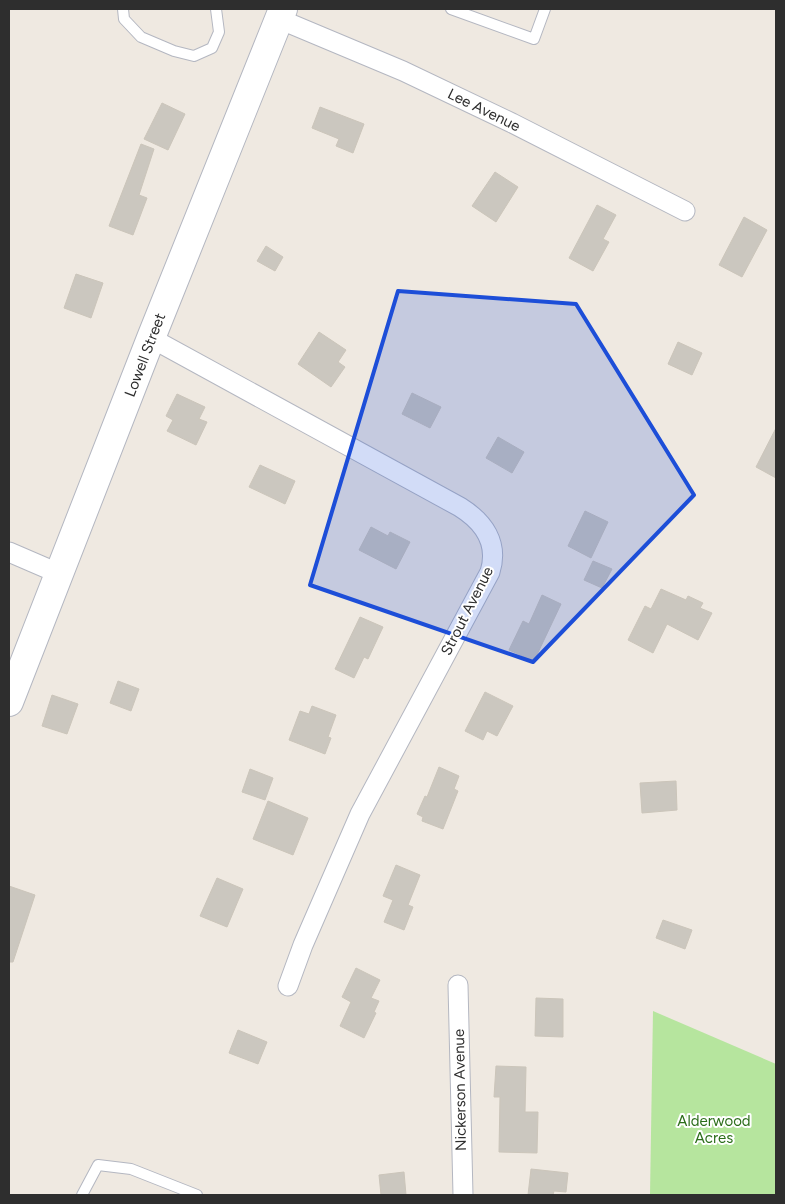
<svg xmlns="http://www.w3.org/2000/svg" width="785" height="1204" font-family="Figtree,sans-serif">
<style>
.green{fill:#b6e59e}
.building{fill:#cbc7bf;stroke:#cbc5ba}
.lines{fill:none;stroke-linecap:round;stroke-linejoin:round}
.service-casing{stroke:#b4b7c1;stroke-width:12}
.minor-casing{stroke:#b4b7c1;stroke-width:21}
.secondary-casing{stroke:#b4b7c1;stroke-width:30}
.service{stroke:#fff;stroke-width:10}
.minor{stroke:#fff;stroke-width:19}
.secondary{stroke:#fff;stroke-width:28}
.marked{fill:#1d4ed8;fill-opacity:0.2;stroke:#1d4ed8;stroke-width:4;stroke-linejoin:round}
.labels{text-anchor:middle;stroke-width:4;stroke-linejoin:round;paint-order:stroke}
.street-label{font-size:15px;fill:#2e2e2e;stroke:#fff}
.park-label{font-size:15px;fill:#2c6e1b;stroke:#fff}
</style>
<rect width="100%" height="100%" fill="#efe9e1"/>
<path class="green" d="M 653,1011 L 776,1064 L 776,1195 L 650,1195 Z"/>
<g class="building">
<path d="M 162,103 L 185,114 L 168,150 L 144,139 Z"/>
<path d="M 320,107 L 364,124 L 353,153 L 336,146 L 339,139 L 312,128 Z"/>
<path d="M 141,144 L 154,149 L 139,195 L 147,198 L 133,235 L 109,226 Z"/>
<path d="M 495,172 L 518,187 L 496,222 L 472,206 Z"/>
<path d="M 597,205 L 616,215 L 603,239 L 609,242 L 593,271 L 569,258 Z"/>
<path d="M 744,217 L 767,230 L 742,277 L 719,265 Z"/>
<path d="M 266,246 L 283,257 L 275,271 L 257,261 Z"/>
<path d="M 76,274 L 103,283 L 91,318 L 64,308 Z"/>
<path d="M 319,332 L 346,350 L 338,362 L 345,367 L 331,387 L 298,364 Z"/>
<path d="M 678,342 L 702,353 L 692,375 L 668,364 Z"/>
<path d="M 412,393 L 441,407 L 430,428 L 402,414 Z"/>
<path d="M 177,394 L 205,407 L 199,419 L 207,422 L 196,445 L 167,431 L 173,420 L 166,416 Z"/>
<path d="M 776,428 L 776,478 L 756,467 Z"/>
<path d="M 498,437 L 524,452 L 512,473 L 486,458 Z"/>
<path d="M 260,465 L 295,481 L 285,504 L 249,487 Z"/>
<path d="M 585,511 L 608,522 L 591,558 L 568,546 Z"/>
<path d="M 371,527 L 388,536 L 390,532 L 410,542 L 396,569 L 359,550 Z"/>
<path d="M 593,561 L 612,569 L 602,588 L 584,580 Z"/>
<path d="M 661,589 L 686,600 L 688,596 L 703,603 L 700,608 L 712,613 L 698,640 L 667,624 L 653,653 L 628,640 L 645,606 L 651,609 Z"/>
<path d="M 542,595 L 561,604 L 534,661 L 509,650 L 523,621 L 529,624 Z"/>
<path d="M 360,617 L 383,627 L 368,659 L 364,657 L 354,678 L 335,669 Z"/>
<path d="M 118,681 L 139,689 L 131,711 L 110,703 Z"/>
<path d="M 485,692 L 513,706 L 497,736 L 487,731 L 483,740 L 465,731 Z"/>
<path d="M 52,695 L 78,704 L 67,734 L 42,726 Z"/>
<path d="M 312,706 L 336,715 L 328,737 L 331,738 L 325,754 L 289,740 L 300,711 L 309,714 Z"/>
<path d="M 439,767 L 459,776 L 454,789 L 458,791 L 443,829 L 422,821 L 423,817 L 417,814 L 425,796 L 427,797 Z"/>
<path d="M 250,769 L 273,778 L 265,800 L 242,792 Z"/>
<path d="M 676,781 L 677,810 L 642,813 L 640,783 Z"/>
<path d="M 268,801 L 308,818 L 293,855 L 253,839 Z"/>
<path d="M 396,865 L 420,875 L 408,905 L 413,907 L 404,930 L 384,922 L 393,900 L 383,896 Z"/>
<path d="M 217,878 L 243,889 L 227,927 L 200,916 Z"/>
<path d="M 9,886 L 35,895 L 13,962 L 9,962 Z"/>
<path d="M 663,920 L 692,930 L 685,949 L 656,938 Z"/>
<path d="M 356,968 L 380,980 L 371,998 L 379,1001 L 374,1012 L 376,1013 L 364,1038 L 340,1026 L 351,1002 L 342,997 Z"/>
<path d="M 536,998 L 563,999 L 563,1037 L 535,1036 Z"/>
<path d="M 238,1030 L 267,1042 L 258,1064 L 229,1053 Z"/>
<path d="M 496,1066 L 526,1067 L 525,1112 L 538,1112 L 537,1153 L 499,1152 L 500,1097 L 494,1097 Z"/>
<path d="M 531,1169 L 568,1173 L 566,1192 L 554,1191 L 553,1195 L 528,1195 Z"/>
<path d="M 404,1172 L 406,1195 L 381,1195 L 379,1175 Z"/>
</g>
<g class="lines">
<defs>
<g id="service">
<path d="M 123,9 L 124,19 L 141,37 L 174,51 L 194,56 L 212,48 L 219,32 L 216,9"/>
<path d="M 451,9 L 534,39 L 545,9"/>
<path d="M 82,1195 L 98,1165 L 131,1169 L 197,1195"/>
</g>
<g id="minor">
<path d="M 279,19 L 403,71 L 512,123 L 685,211"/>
<path d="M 151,338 L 460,507 C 484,522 499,543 490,572 L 360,814 L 303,945 L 288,986"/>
<path d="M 9,552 L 60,574"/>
<path d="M 458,985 L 463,1195"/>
</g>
<path id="secondary" d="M 9,702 L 151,338 L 283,9"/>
</defs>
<use href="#service" class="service-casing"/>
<use href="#minor" class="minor-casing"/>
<use href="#secondary" class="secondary-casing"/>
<use href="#service" class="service"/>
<use href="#minor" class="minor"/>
<use href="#secondary" class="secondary"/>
</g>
<path class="marked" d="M 398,291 L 576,304 L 694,495 L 533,662 L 310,585 Z"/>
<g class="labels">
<g class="street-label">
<text transform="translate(484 110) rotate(26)" y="5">Lee Avenue</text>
<text transform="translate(145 355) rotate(-69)" y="5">Lowell Street</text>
<text transform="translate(467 611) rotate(-63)" y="5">Strout Avenue</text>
<text transform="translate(460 1090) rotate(-91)" y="5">Nickerson Avenue</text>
</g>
<g class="park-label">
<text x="714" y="1126">Alderwood<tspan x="714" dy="17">Acres</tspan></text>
</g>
</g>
<rect width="785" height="1204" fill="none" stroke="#2e2e2e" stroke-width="20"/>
</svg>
